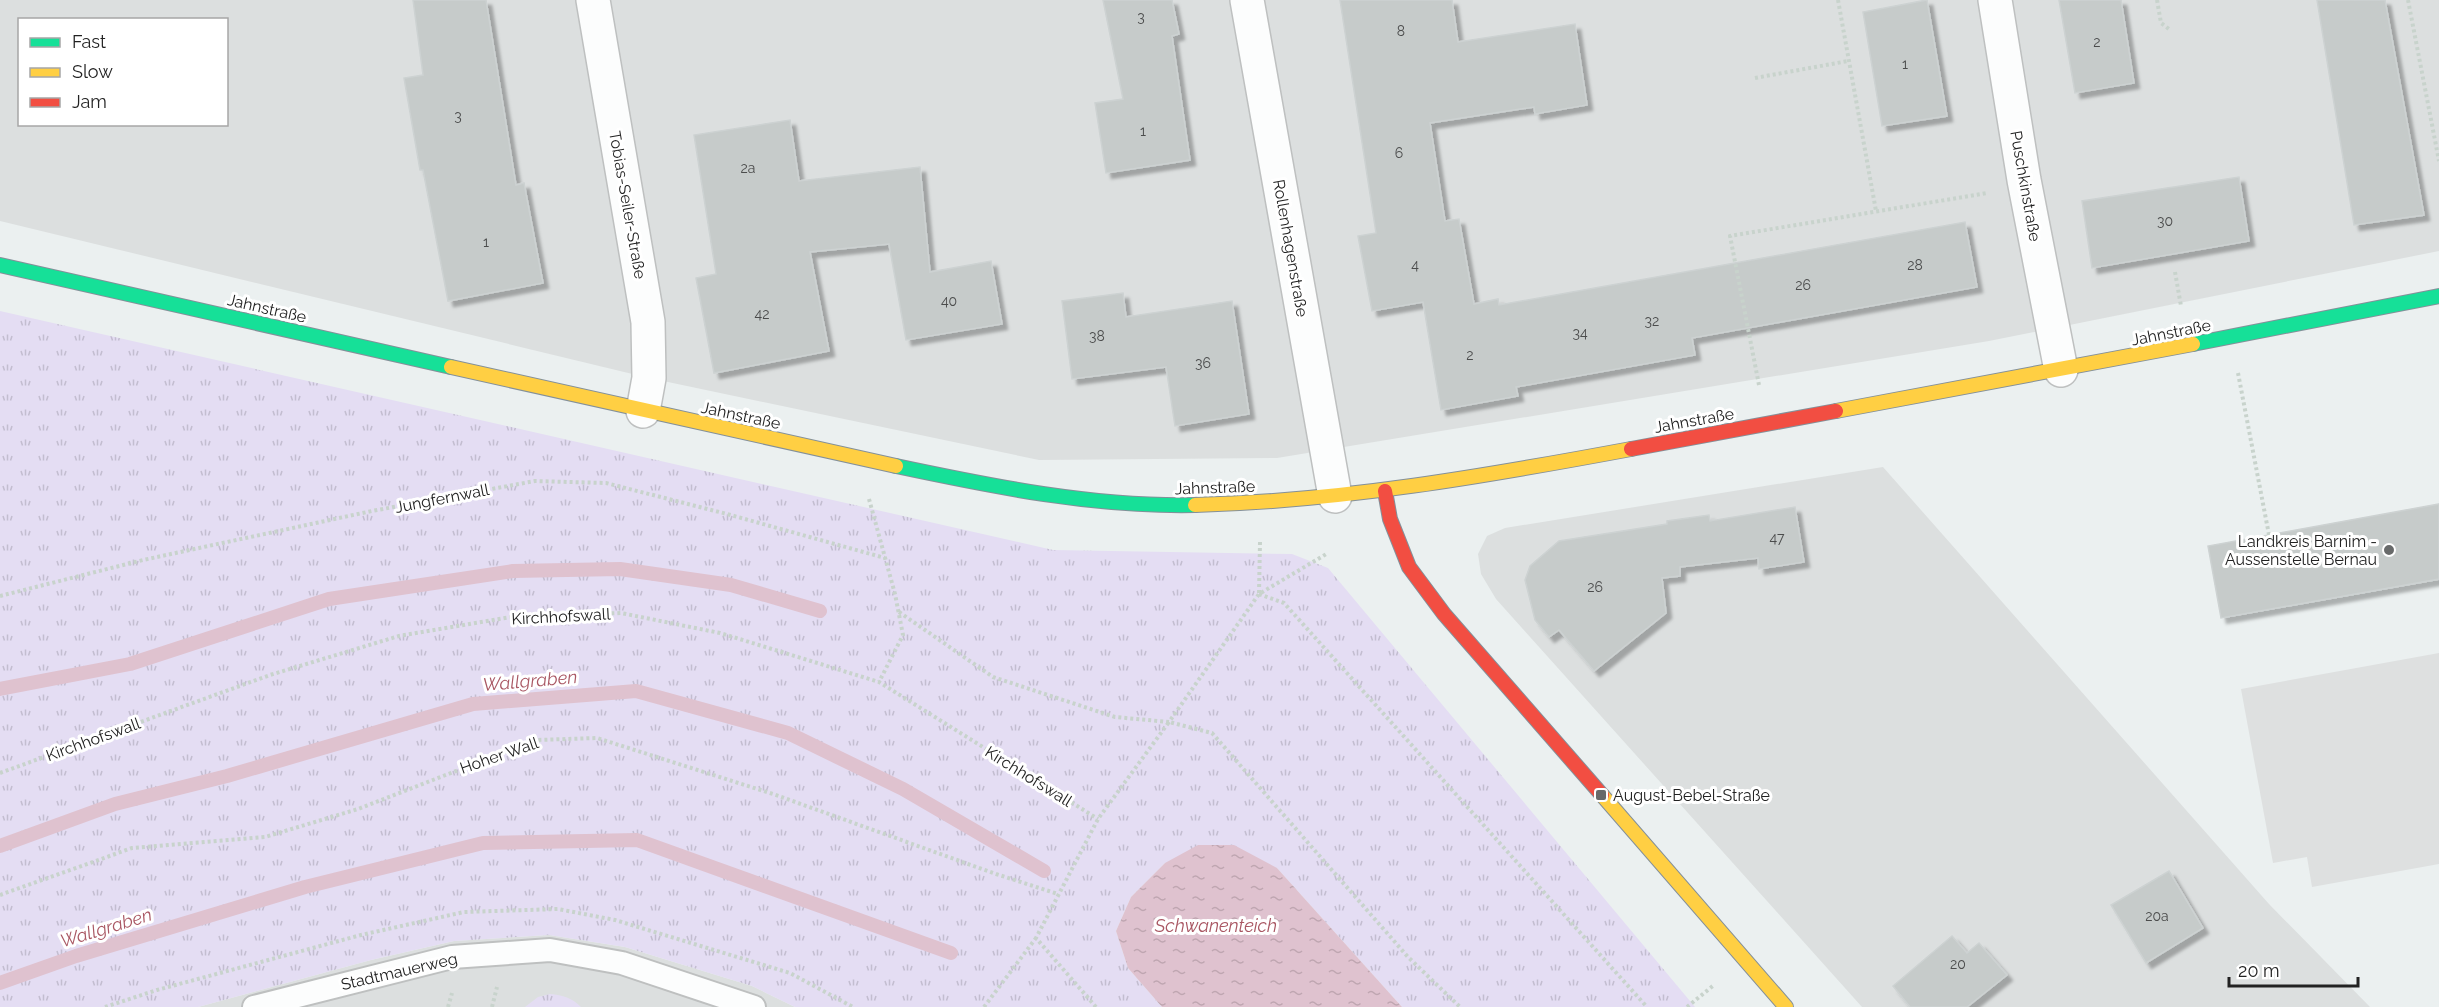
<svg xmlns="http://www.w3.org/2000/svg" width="2439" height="1007" font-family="Raleway,sans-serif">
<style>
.residential{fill:#dcdfdf;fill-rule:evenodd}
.park{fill:url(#park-tufts)}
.parking{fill:#dee0e0}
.water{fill:url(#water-ripples)}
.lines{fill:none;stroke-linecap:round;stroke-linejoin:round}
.stream{stroke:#dfc2cf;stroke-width:14}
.building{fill:#c6cbca;stroke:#cdd2d2;stroke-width:1.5;filter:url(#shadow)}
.lane-casing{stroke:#bec0c0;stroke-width:26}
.street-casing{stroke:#bec0c0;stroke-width:36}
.fast-casing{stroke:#849099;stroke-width:16}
.slow-casing{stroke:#849099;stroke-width:16}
.jam-casing{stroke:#849099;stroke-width:16}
.path{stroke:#c8d3cc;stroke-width:4;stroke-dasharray:3 3;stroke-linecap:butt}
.lane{stroke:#fcfdfd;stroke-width:22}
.street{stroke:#fcfdfd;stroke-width:33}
.fast{stroke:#16e098;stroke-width:14}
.slow{stroke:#ffcf43;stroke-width:14}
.jam{stroke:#f24e42;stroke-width:14}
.poi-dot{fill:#686a6a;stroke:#fff;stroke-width:2}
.labels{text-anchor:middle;stroke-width:6;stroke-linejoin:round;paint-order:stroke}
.number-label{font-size:14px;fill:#4b4c4c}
.street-label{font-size:16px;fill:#222;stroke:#fff}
.poi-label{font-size:16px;fill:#222;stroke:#fff;text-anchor:end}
.water-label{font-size:18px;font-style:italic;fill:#a95763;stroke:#fff}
</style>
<defs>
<pattern id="park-tufts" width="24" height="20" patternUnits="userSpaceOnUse" patternTransform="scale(1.5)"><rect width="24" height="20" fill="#e4ddf3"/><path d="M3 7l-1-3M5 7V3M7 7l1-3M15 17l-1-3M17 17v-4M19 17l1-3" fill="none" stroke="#c3bdd0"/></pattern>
<pattern id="water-ripples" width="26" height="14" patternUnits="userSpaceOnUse" patternTransform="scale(1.5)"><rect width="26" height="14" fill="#dfc2cf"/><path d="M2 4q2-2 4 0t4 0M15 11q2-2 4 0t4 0" fill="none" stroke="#bfa6b1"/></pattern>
<filter id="shadow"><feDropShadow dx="5.5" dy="5.5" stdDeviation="1.5" flood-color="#0004"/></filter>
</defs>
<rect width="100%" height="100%" fill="#ebf0f0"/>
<g class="residential">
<path d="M 0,0 L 2439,0 L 2439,251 L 1989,341 L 1277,458 L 1039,460 L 649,378 L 0,221 ZM 20,20 L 226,20 L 226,124 L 20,124 Z"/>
<path d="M 1883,467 L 2269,904 L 2370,1007 L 1862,1007 L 1496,599 L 1481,574 L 1478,554 L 1487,536 L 1505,528 Z"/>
<path d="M 549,935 L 625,947 L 752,986 L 795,1007 L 198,1007 L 371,960 L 454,941 Z"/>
</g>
<g class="park">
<path d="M 0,311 L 1053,550 L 1292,554 L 1328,568 L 1695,1007 L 1402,1007 L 1277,868 L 1165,863 L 1131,897 L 1116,931 L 1128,968 L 1162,1007 L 795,1007 L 752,986 L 625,947 L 549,935 L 454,941 L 371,960 L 198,1007 L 0,1007 Z"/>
<path d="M 550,994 C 563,995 572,998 581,1007 L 525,1007 L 538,997 Z"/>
</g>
<path class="parking" d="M 2439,653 L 2439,864 L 2312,887 L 2307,857 L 2273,863 L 2241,689 Z"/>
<path class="water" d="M 1198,845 L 1234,845 L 1277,868 L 1402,1007 L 1162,1007 L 1128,968 L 1116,931 L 1131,897 L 1165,863 Z"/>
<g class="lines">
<g class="stream">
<path d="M 0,689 L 130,664 L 329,599 L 513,571 L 620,569 L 731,585 L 820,611"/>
<path d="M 0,846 L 115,804 L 227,776 L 473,704 L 636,691 L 788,733 L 903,789 L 1044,871"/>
<path d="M 0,983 L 76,956 L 305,887 L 483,843 L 637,840 L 951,953"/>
</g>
</g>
<g class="building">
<path d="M 413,0 L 486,0 L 516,185 L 524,183 L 543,283 L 448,301 L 423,170 L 420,170 L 404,78 L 423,75 Z"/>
<path d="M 1103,0 L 1172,0 L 1179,34 L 1172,36 L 1190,160 L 1106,173 L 1095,103 L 1123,99 Z"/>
<path d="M 1340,0 L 1452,0 L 1458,42 L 1575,24 L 1587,105 L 1535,114 L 1534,107 L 1430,123 L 1445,221 L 1459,219 L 1474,304 L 1498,299 L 1499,305 L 1965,222 L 1977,287 L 1692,338 L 1695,355 L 1516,387 L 1518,396 L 1441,410 L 1423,302 L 1372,311 L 1358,236 L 1376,233 Z"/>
<path d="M 1927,0 L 1947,116 L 1882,126 L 1863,12 Z"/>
<path d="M 2059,0 L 2121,0 L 2134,83 L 2075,93 Z"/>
<path d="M 2317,0 L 2385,0 L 2424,215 L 2354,225 Z"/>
<path d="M 790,120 L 799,181 L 920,167 L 930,272 L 991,261 L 1002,324 L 906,340 L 889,244 L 810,252 L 829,351 L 714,373 L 696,278 L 716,274 L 694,135 Z"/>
<path d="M 2239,177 L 2249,241 L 2092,268 L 2082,201 Z"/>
<path d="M 1123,293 L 1126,317 L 1232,301 L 1249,414 L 1175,426 L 1166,367 L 1072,379 L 1062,301 Z"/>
<path d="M 2439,504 L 2439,579 L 2221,618 L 2208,546 Z"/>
<path d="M 1795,507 L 1804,562 L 1759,569 L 1758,558 L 1680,567 L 1680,576 L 1662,578 L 1666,613 L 1594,671 L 1559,630 L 1549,637 L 1535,620 L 1525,580 L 1530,566 L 1559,541 L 1667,524 L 1667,521 L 1709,515 L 1710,521 Z"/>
<path d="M 2169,871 L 2203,928 L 2146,963 L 2111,905 Z"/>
<path d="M 1952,936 L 1967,953 L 1979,943 L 2007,975 L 1967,1007 L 1910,1007 L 1893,986 Z"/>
</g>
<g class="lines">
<defs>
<path id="lane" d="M 254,1007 L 452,957 L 550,950 L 622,963 L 754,1007"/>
<g id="street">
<path d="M 593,0 L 648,322 L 649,378 L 643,411"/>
<path d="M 1247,0 L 1335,496"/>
<path d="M 1995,0 L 2024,180 L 2061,370"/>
</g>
<g id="fast">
<path d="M 0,265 L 451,367"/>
<path d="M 2193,344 L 2439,296"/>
<path d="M 896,466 C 995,487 1093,507 1195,505"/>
</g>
<g id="slow">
<path d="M 451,367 L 896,466"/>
<path d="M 1836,411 L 2193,344"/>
<path d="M 1195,505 C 1342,501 1486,476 1631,449"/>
<path d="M 1602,795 L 1786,1007"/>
</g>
<g id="jam">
<path d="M 1631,449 L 1836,411"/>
<path d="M 1385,491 L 1390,519 L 1409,567 L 1444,614 L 1602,795"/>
</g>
</defs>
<use href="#lane" class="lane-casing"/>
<use href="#street" class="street-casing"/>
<use href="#fast" class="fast-casing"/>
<use href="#slow" class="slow-casing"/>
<use href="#jam" class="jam-casing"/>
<g class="path">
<path d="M 1838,0 L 1876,211"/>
<path d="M 2157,0 L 2161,23 L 2169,29"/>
<path d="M 2408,0 L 2439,161"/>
<path d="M 1755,78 L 1848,61"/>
<path d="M 2175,272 L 2181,306"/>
<path d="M 2238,373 L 2269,535"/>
<path d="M 1759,385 L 1730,236 L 1987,193"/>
<path d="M 869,499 L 895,594 L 903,635 L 879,682"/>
<path d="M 1259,593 L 1260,542"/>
<path d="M 1259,594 L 1284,603 L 1647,1007"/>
<path d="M 0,596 L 143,560 L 372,511 L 535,481 L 606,483 L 727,514 L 885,558"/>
<path d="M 899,612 L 993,677 L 1115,717 L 1169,722 L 1259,594 L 1328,553"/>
<path d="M 0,773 L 270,675 L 399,636 L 511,617 L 621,613 L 720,633 L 879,682 L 1098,819"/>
<path d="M 0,895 L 132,848 L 265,837 L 358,809 L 536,740 L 597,738 L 773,794 L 996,874 L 1058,894"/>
<path d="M 105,1007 L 157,990 L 361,935 L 464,912 L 558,909 L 615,920 L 790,973 L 853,1007"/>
<path d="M 448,1007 L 452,993"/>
<path d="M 492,1007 L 497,987"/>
<path d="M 984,1007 L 1036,938"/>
<path d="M 1096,1007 L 1036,938 L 1098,819 L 1169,722 L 1212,733 L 1408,957 L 1460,1007"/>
<path d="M 1687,1007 L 1714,985"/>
</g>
<use href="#lane" class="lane"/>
<use href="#street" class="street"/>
<use href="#fast" class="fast"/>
<use href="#slow" class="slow"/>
<use href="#jam" class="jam"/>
</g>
<g class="poi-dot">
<circle cx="2389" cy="550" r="6"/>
<rect x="1595" y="789" width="12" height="12" rx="3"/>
</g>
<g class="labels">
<g class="number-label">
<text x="1141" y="22">3</text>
<text x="1401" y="36">8</text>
<text x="2097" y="47">2</text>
<text x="1905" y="69">1</text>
<text x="458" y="121">3</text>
<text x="1143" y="136">1</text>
<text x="1399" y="158">6</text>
<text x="748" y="173">2a</text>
<text x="2165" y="226">30</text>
<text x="486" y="247">1</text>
<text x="1415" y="270">4</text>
<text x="1915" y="270">28</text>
<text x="1803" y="290">26</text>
<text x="949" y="306">40</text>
<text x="762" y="319">42</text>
<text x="1652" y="326">32</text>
<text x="1580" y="338">34</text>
<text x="1097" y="341">38</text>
<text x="1470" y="360">2</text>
<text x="1203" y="368">36</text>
<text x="1777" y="543">47</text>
<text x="1595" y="592">26</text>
<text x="2157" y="921">20a</text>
<text x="1958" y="969">20</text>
</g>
<g class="street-label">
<text transform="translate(2026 186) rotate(80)" y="6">Puschkinstraße</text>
<text transform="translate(628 205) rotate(80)" y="6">Tobias-Seiler-Straße</text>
<text transform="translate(1291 248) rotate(80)" y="6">Rollenhagenstraße</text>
<text transform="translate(267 308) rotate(13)" y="6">Jahnstraße</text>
<text transform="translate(2171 332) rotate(-11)" y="6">Jahnstraße</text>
<text transform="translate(741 415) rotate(12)" y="6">Jahnstraße</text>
<text transform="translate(1694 420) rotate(-10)" y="6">Jahnstraße</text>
<text transform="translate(1215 487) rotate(-2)" y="6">Jahnstraße</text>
<text transform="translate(442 498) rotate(-11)" y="6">Jungfernwall</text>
<text transform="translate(561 616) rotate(-3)" y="6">Kirchhofswall</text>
<text transform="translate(93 739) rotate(-20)" y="6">Kirchhofswall</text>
<text transform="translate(499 755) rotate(-19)" y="6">Hoher Wall</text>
<text transform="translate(1029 776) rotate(32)" y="6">Kirchhofswall</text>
<text transform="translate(399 971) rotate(-13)" y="6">Stadtmauerweg</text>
</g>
<g class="poi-label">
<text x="2377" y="547">Landkreis Barnim -<tspan x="2377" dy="18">Aussenstelle Bernau</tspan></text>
<text x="1613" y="801" text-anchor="start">August-Bebel-Straße</text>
</g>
<g class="water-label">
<text transform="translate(530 681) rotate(-5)" y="6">Wallgraben</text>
<text x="1216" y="932">Schwanenteich</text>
<text transform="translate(106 928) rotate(-17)" y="6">Wallgraben</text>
</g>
</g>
<rect x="18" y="18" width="210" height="108" fill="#ffffff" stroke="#a7a7a7" stroke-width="1.5"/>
<rect x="30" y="38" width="30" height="9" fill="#16e098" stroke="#a7a7a7" stroke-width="1.5"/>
<text x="72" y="48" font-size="18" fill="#222222">Fast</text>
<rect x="30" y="68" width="30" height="9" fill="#ffcf43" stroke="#a7a7a7" stroke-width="1.5"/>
<text x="72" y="78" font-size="18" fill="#222222">Slow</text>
<rect x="30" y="98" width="30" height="9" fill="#f24e42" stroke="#a7a7a7" stroke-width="1.5"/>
<text x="72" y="108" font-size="18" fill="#222222">Jam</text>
<path d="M2229 977v9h129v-9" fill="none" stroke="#222222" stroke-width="3"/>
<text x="2238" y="977" font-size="18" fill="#222222" stroke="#ffffff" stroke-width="4.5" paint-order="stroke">20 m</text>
</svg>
